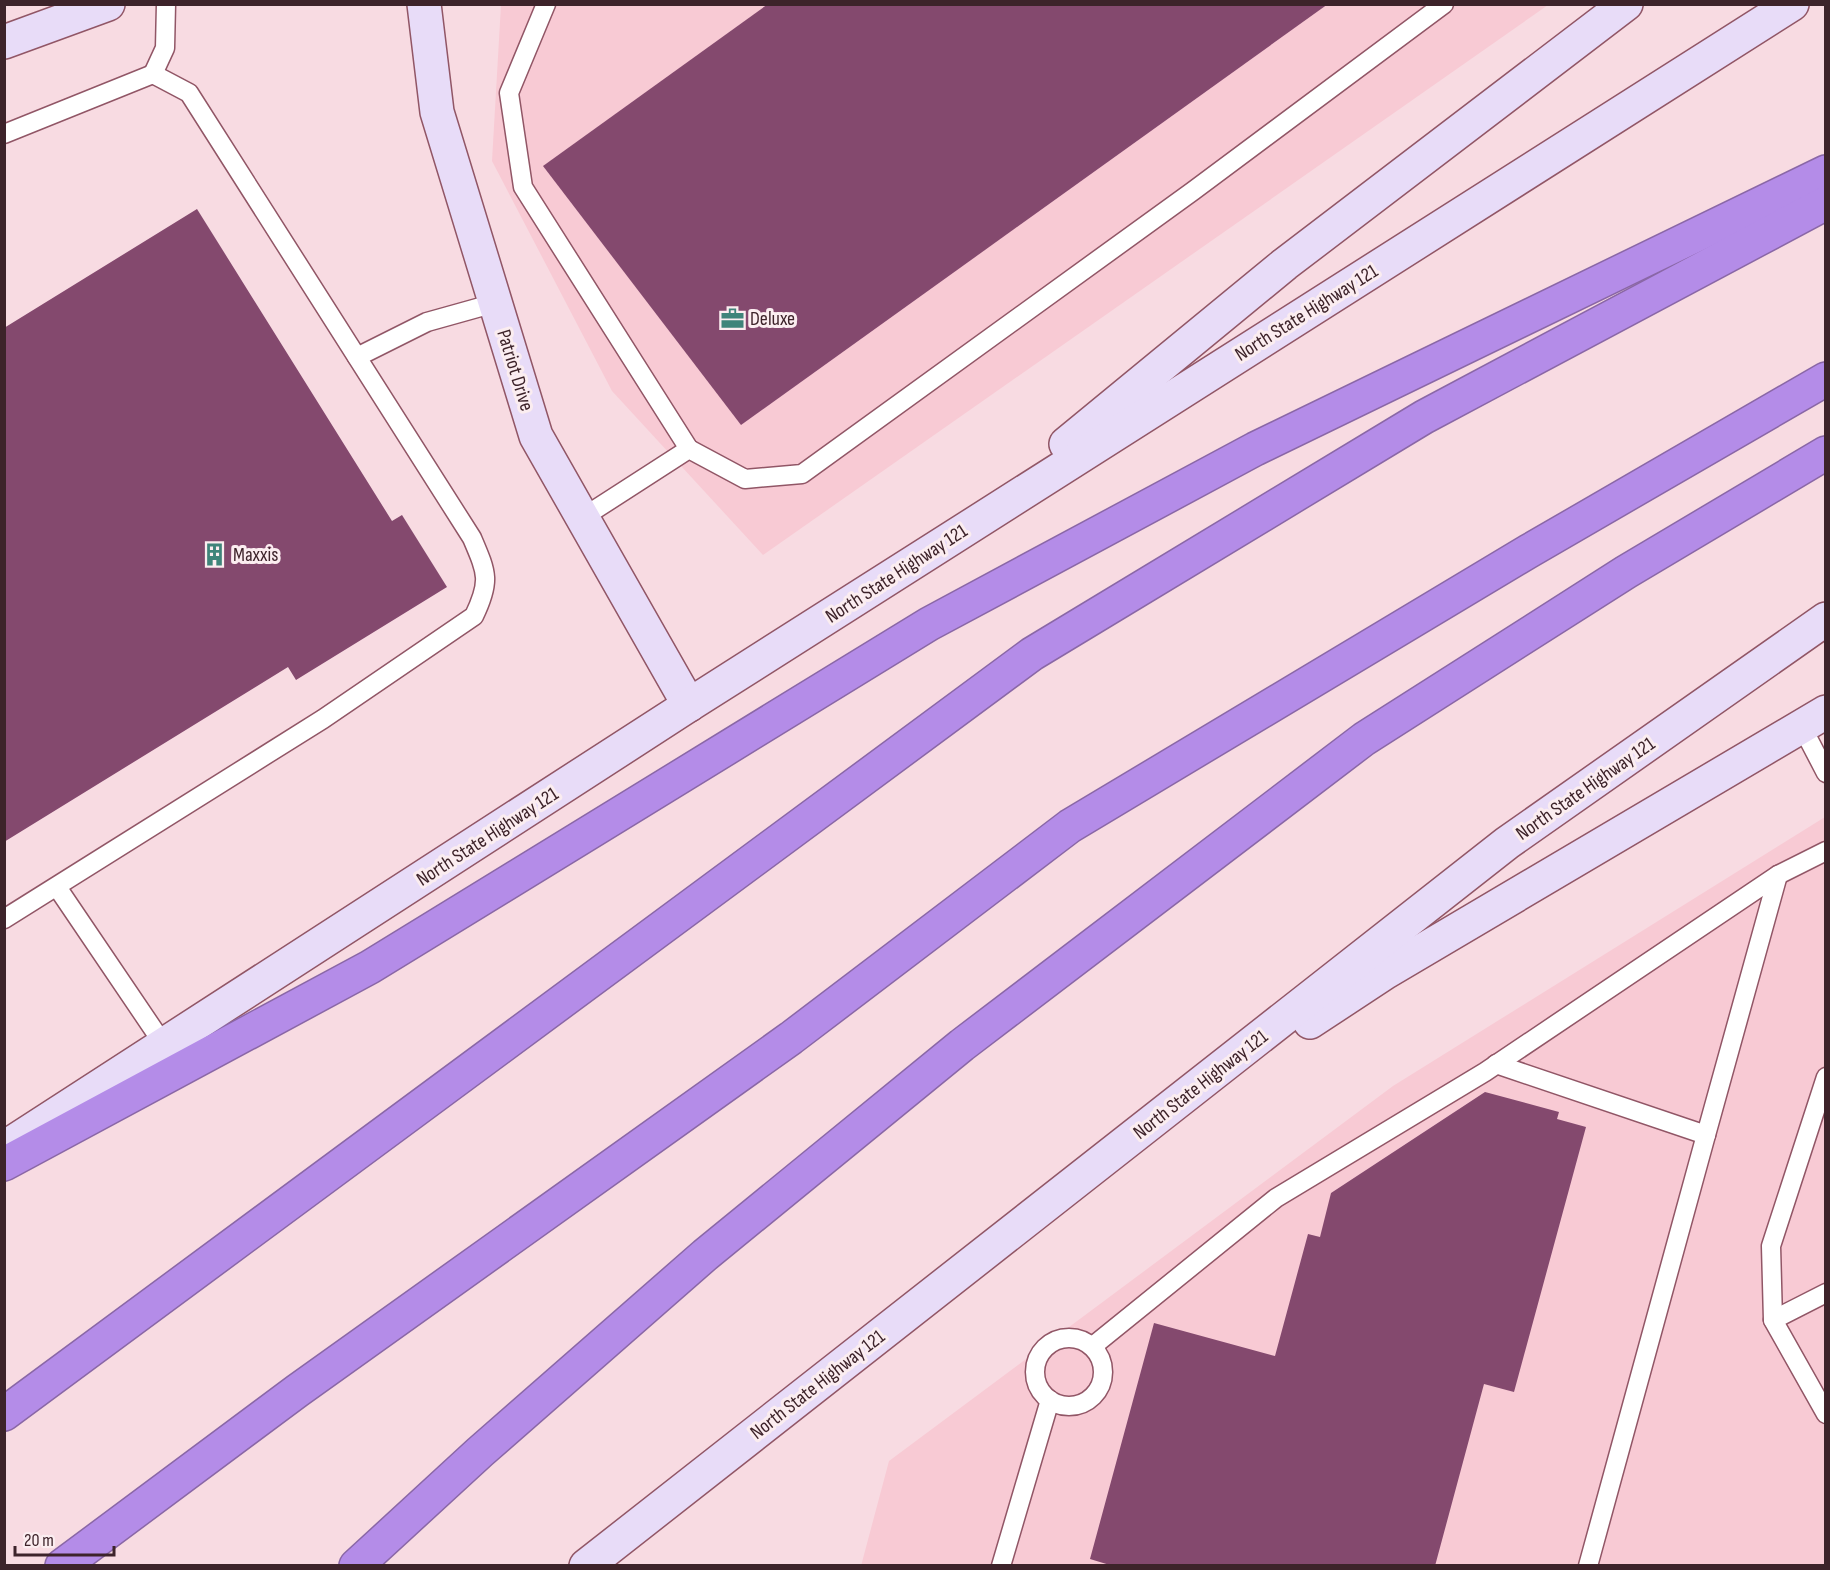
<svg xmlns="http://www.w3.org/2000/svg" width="1830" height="1570" font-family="'Sofia Sans Condensed',sans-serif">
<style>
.built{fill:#f8cad4}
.building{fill:#84496e}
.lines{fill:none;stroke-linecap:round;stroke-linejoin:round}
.lane-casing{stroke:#915666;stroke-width:21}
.secondary-casing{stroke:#915666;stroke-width:36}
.highway-casing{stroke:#8a67a6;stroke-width:36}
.lane{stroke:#fff;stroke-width:18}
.secondary{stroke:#e8dcf8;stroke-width:33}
.highway{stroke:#b48ce8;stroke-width:33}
.labels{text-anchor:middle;stroke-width:6;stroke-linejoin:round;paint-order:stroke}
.street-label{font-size:20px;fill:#3d232a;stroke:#fbedf0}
.poi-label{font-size:20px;fill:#3d232a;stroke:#fbedf0;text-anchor:start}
</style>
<rect width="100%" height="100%" fill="#f8dbe2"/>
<g class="built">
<path d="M 501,5 L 1548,5 L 763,555 L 612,391 L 492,161 Z"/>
<path d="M 1825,817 L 1825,1565 L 861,1566 L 889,1461 L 1393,1086 Z"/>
</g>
<g class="building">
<path d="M 768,4 L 1328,4 L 741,425 L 543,166 Z"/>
<path d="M 197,209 L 392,521 L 402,515 L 447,587 L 296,680 L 288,667 L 4,842 L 4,328 Z"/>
<path d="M 1485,1092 L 1559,1112 L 1557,1119 L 1586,1127 L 1514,1392 L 1484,1384 L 1435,1566 L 1113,1566 L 1090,1559 L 1154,1323 L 1275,1356 L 1308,1234 L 1320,1237 L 1331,1193 Z"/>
</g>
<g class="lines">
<defs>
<g id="lane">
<path d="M 546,4 L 509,93 L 523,187 L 689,449"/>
<path d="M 153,74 L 165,48 L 166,4"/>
<path d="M 4,134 L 153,74 L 189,93 L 472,538 C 487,573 491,581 474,616 L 323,719 L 4,919"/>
<path d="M 357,357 L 427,322 L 495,303"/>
<path d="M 582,518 L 689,449 L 745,479 L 802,474 L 1193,191 L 1444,4"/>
<path d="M 1801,725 L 1826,773"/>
<path d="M 57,887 L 164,1045"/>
<path d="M 1496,1064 L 1706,1135 L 1778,875"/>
<path d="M 1826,1293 L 1773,1320 L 1826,1414"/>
<path d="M 1773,1320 L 1771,1246 L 1826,1077"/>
<circle cx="1069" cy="1372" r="34"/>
<path d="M 1093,1346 L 1276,1198 L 1485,1072 L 1778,875 L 1826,851"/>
<path d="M 1001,1566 L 1050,1400"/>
<path d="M 1588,1566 L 1706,1135"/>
</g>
<g id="secondary">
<path d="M 424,4 L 437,112 L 536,436 L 689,705"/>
<path d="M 4,42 L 108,4"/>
<path d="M 1066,444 L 1285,264 L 1626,4"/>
<path d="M 1310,1022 L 1386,972 L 1826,712"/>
<path d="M 4,1148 L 689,705 L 1792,4"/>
<path d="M 586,1566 L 1507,843 L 1826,619"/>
</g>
<g id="highway">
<path d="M 4,1164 L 370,967 L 929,624 L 1255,449 L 1826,172"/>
<path d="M 4,1414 L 1032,654 L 1424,417 L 1826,203"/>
<path d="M 62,1566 L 297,1391 L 791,1038 L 1070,826 L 1529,551 L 1826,379"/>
<path d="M 356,1566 L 480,1452 L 705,1255 L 962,1045 L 1364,739 L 1626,572 L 1826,453"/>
</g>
</defs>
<use href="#lane" class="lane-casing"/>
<use href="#secondary" class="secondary-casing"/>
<use href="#highway" class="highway-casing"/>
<use href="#lane" class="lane"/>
<use href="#secondary" class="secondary"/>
<use href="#highway" class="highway"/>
</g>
<defs>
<symbol id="office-bare" viewBox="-9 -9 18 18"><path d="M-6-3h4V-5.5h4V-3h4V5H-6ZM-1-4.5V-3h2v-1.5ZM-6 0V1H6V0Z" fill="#3f847a" stroke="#fbedf0" stroke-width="2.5" paint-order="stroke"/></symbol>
<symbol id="building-bare" viewBox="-9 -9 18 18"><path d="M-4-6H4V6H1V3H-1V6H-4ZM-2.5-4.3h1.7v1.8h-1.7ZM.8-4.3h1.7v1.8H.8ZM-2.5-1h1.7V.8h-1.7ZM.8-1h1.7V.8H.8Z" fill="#3f847a" stroke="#fbedf0" stroke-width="2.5" paint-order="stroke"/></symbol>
</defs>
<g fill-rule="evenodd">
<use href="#office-bare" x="716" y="302" width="33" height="33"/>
<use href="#building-bare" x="198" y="538" width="33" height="33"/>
</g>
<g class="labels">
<g class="street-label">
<text transform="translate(1306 312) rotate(-32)" y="7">North State Highway 121</text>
<text transform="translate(516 370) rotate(73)" y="7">Patriot Drive</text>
<text transform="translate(896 573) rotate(-33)" y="7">North State Highway 121</text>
<text transform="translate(1585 788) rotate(-35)" y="7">North State Highway 121</text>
<text transform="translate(487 836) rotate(-33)" y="7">North State Highway 121</text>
<text transform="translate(1200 1084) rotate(-38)" y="7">North State Highway 121</text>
<text transform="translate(817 1384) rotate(-38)" y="7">North State Highway 121</text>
</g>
<g class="poi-label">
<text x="750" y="325">Deluxe</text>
<text x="233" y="561">Maxxis</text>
</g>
</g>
<rect width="1830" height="1570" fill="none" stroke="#3d232a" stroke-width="12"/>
<path d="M15 1546v9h99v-9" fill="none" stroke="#3d232a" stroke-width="3"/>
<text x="24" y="1546" font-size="18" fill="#3d232a" stroke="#fbedf0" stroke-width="4.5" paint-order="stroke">20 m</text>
</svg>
